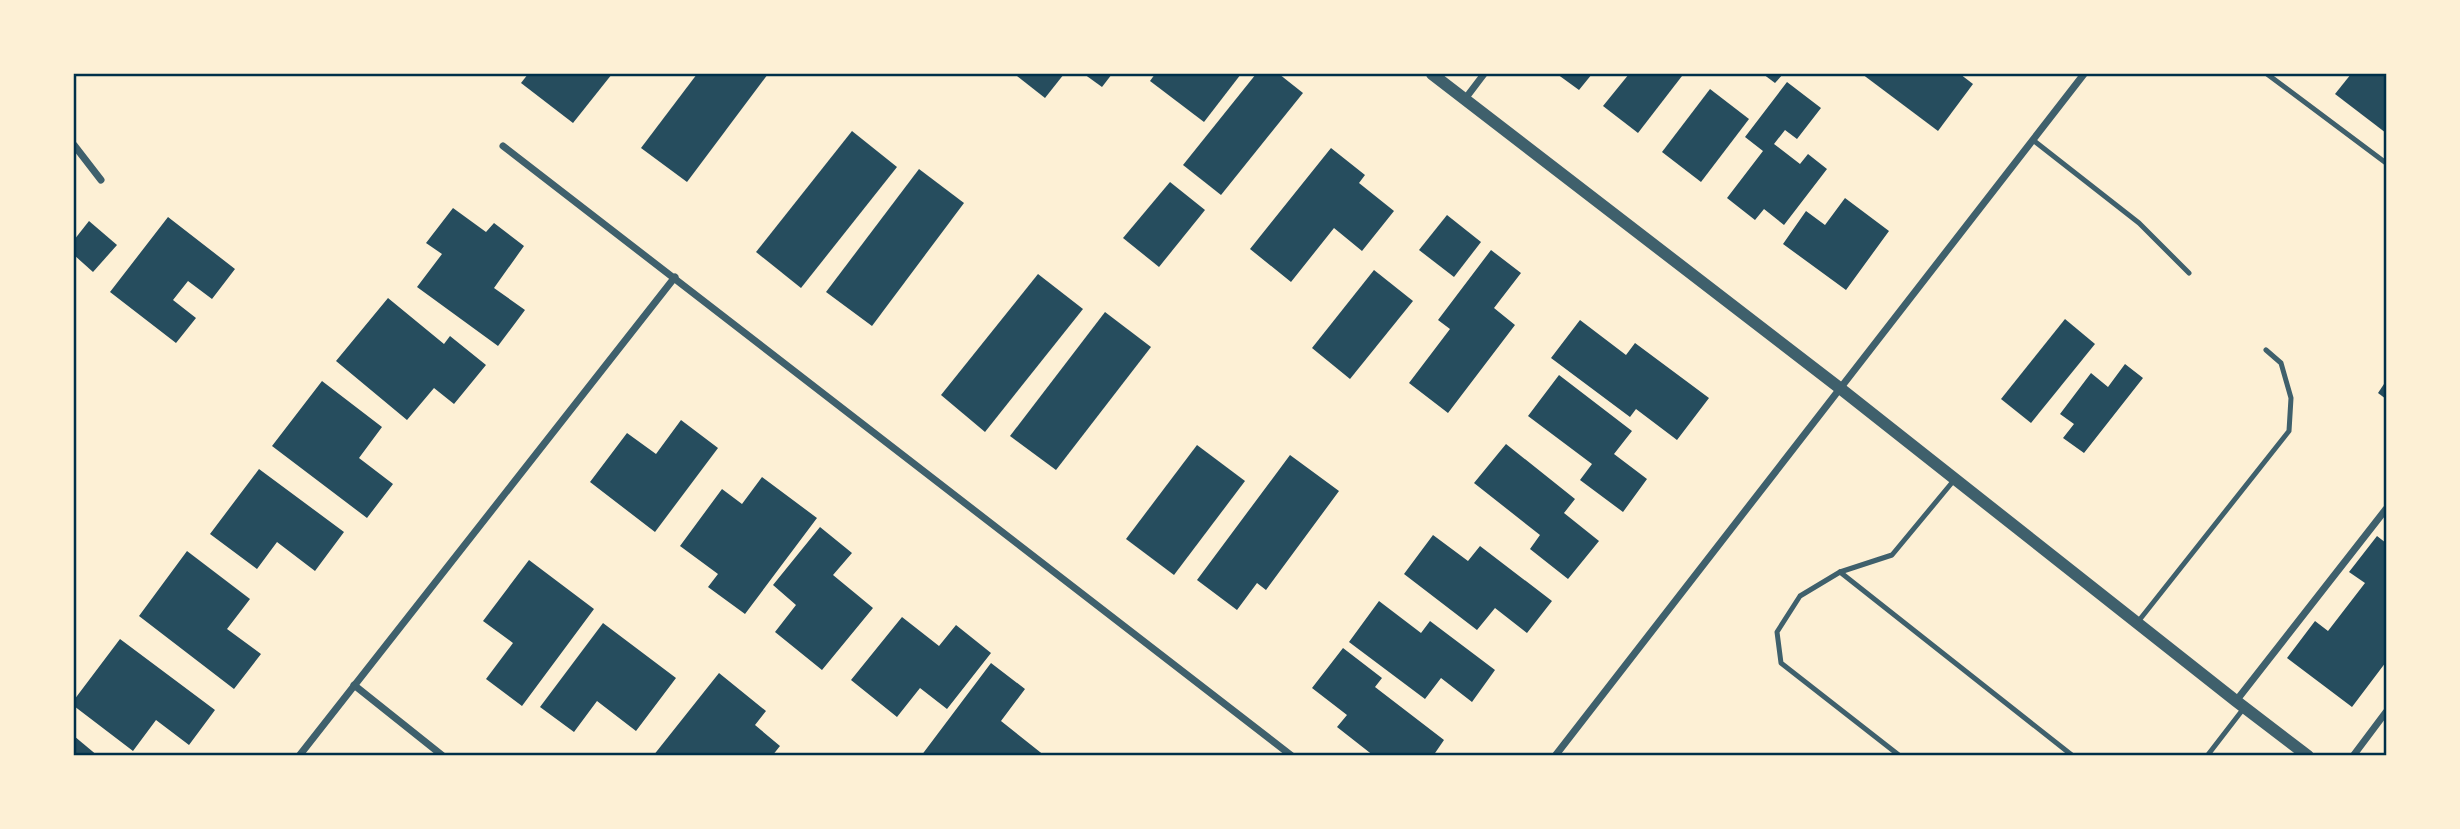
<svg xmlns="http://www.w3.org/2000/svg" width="2460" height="829" font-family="'Nunito Sans',sans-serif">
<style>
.building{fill:#264d5e}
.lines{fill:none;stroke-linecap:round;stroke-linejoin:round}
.service{stroke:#3f606c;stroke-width:5}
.minor{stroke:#3f606c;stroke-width:7}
.tertiary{stroke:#3f606c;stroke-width:12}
.neatline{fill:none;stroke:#003049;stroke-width:2.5}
</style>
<rect width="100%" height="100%" fill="#fdf0d5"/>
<g class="building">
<path d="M 528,74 L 612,74 L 573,123 L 521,83 Z"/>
<path d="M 697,74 L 768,74 L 687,182 L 641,148 Z"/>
<path d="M 1019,74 L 1064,74 L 1045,98 L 1017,76 Z"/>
<path d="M 1084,74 L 1112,74 L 1102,87 Z"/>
<path d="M 1155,74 L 1241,74 L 1204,122 L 1150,81 Z"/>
<path d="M 1256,74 L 1279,74 L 1303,93 L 1221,195 L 1183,165 Z"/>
<path d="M 1557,74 L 1592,74 L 1579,90 Z"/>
<path d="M 1629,74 L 1680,74 L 1682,76 L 1638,133 L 1603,106 Z"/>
<path d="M 1763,74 L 1783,74 L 1775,83 Z"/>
<path d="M 1862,74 L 1960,74 L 1973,84 L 1938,131 Z"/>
<path d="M 2351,74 L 2386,74 L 2386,133 L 2335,94 Z"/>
<path d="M 1787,82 L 1821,108 L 1797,139 L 1785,130 L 1774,144 L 1800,164 L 1808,154 L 1827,169 L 1784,225 L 1764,209 L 1755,220 L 1727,198 L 1763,151 L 1745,137 Z"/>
<path d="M 1710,89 L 1749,119 L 1701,182 L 1662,152 Z"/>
<path d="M 852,131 L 897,167 L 801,288 L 756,252 Z"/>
<path d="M 1331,148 L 1365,175 L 1359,183 L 1394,211 L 1362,251 L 1334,228 L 1291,282 L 1250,249 Z"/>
<path d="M 919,169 L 964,203 L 872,326 L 826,292 Z"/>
<path d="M 1170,182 L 1205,210 L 1159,267 L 1123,238 Z"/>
<path d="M 1845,198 L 1889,231 L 1846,290 L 1783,244 L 1806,211 L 1825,225 Z"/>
<path d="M 453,208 L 486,232 L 494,223 L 524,246 L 494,288 L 525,310 L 498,346 L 417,287 L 442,254 L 426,243 Z"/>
<path d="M 1447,215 L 1481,242 L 1454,277 L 1419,250 Z"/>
<path d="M 168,217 L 235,269 L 212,299 L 188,281 L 173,300 L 196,318 L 176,343 L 110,292 Z"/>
<path d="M 89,221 L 117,245 L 93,272 L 74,255 L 74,240 Z"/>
<path d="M 1491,250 L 1521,273 L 1494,308 L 1515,325 L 1448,413 L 1409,383 L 1450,329 L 1438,320 Z"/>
<path d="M 1374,270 L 1413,301 L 1350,379 L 1312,348 Z"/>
<path d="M 1038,274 L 1083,309 L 985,432 L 941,395 Z"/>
<path d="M 388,298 L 444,344 L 450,336 L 486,365 L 454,404 L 434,388 L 407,420 L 336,361 Z"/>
<path d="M 1105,312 L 1151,347 L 1056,470 L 1010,436 Z"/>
<path d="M 2065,319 L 2095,344 L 2031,423 L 2001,399 Z"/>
<path d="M 1580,320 L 1626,355 L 1635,343 L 1709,398 L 1677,440 L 1636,409 L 1630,417 L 1551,358 Z"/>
<path d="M 2125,364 L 2143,378 L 2084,453 L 2063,438 L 2074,424 L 2060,414 L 2091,373 L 2108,387 Z"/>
<path d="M 1559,375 L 1632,431 L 1614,454 L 1647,479 L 1623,512 L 1580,480 L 1592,464 L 1528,416 Z"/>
<path d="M 322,381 L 382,427 L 359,458 L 393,484 L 367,518 L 272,446 Z"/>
<path d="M 2386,381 L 2386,399 L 2378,393 Z"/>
<path d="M 681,420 L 718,448 L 655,532 L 590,482 L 627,433 L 656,454 Z"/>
<path d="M 1506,444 L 1575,499 L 1564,513 L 1599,541 L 1568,579 L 1530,549 L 1540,535 L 1474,483 Z"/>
<path d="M 1197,445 L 1245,481 L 1174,575 L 1126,539 Z"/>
<path d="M 1290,455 L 1339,491 L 1266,590 L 1257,583 L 1237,610 L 1197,580 Z"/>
<path d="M 259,469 L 344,532 L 315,571 L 277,542 L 257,569 L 210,534 Z"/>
<path d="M 762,477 L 817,518 L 745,614 L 708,587 L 718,574 L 680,546 L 722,489 L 742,504 Z"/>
<path d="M 820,527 L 852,553 L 833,575 L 873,608 L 822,670 L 775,632 L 796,605 L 773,585 Z"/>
<path d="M 1433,535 L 1468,561 L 1480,546 L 1552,601 L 1527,633 L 1495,608 L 1477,630 L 1404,574 Z"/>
<path d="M 2377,536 L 2386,543 L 2386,662 L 2352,707 L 2287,658 L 2315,621 L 2328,631 L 2365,583 L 2349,572 Z"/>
<path d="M 187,551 L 250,599 L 227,629 L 261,654 L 234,689 L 139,616 Z"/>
<path d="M 529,560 L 594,609 L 522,706 L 486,679 L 513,643 L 483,621 Z"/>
<path d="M 1379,601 L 1421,633 L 1430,621 L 1495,670 L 1472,702 L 1441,678 L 1425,699 L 1349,642 Z"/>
<path d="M 902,617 L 939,646 L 956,625 L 991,653 L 947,709 L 920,688 L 897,717 L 851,680 Z"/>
<path d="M 603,623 L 676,678 L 636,731 L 597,701 L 574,732 L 540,707 Z"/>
<path d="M 120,639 L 215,710 L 189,745 L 156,720 L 133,751 L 74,706 L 74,700 Z"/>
<path d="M 1343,648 L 1382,678 L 1375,687 L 1444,740 L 1433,756 L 1374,756 L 1337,727 L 1347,715 L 1312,688 Z"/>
<path d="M 991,663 L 1025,689 L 1001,721 L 1045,756 L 921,756 Z"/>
<path d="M 719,673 L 766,711 L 755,725 L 780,746 L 772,756 L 653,756 Z"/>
<path d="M 74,736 L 98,756 L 74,756 Z"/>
</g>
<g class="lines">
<g class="service">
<path d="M 2267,74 L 2386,163"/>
<path d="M 2033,140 L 2139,223 L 2189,273"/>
<path d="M 1840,572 L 2073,756"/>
<path d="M 2137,623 L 2289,431 L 2291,398 L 2281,363 L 2266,350"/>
<path d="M 1900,756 L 1781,663 L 1777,632 L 1800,596 L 1840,572 L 1892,555 L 1955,479"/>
<path d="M 2207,756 L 2244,708"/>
</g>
<g class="minor">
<path d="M 1465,99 L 1484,74"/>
<path d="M 74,145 L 101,180"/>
<path d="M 503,146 L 1292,756"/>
<path d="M 354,685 L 443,756"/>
<path d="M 2236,701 L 2386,509"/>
<path d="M 299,756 L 675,277"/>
<path d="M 1555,756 L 2084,74"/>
<path d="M 2353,756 L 2386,712"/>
</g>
<path class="tertiary" d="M 1432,74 L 1841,389 L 2236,701 L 2308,756"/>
</g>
<rect width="2460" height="829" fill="none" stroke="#fdf0d5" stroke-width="150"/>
<rect x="75" y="75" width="2310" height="679" class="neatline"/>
</svg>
